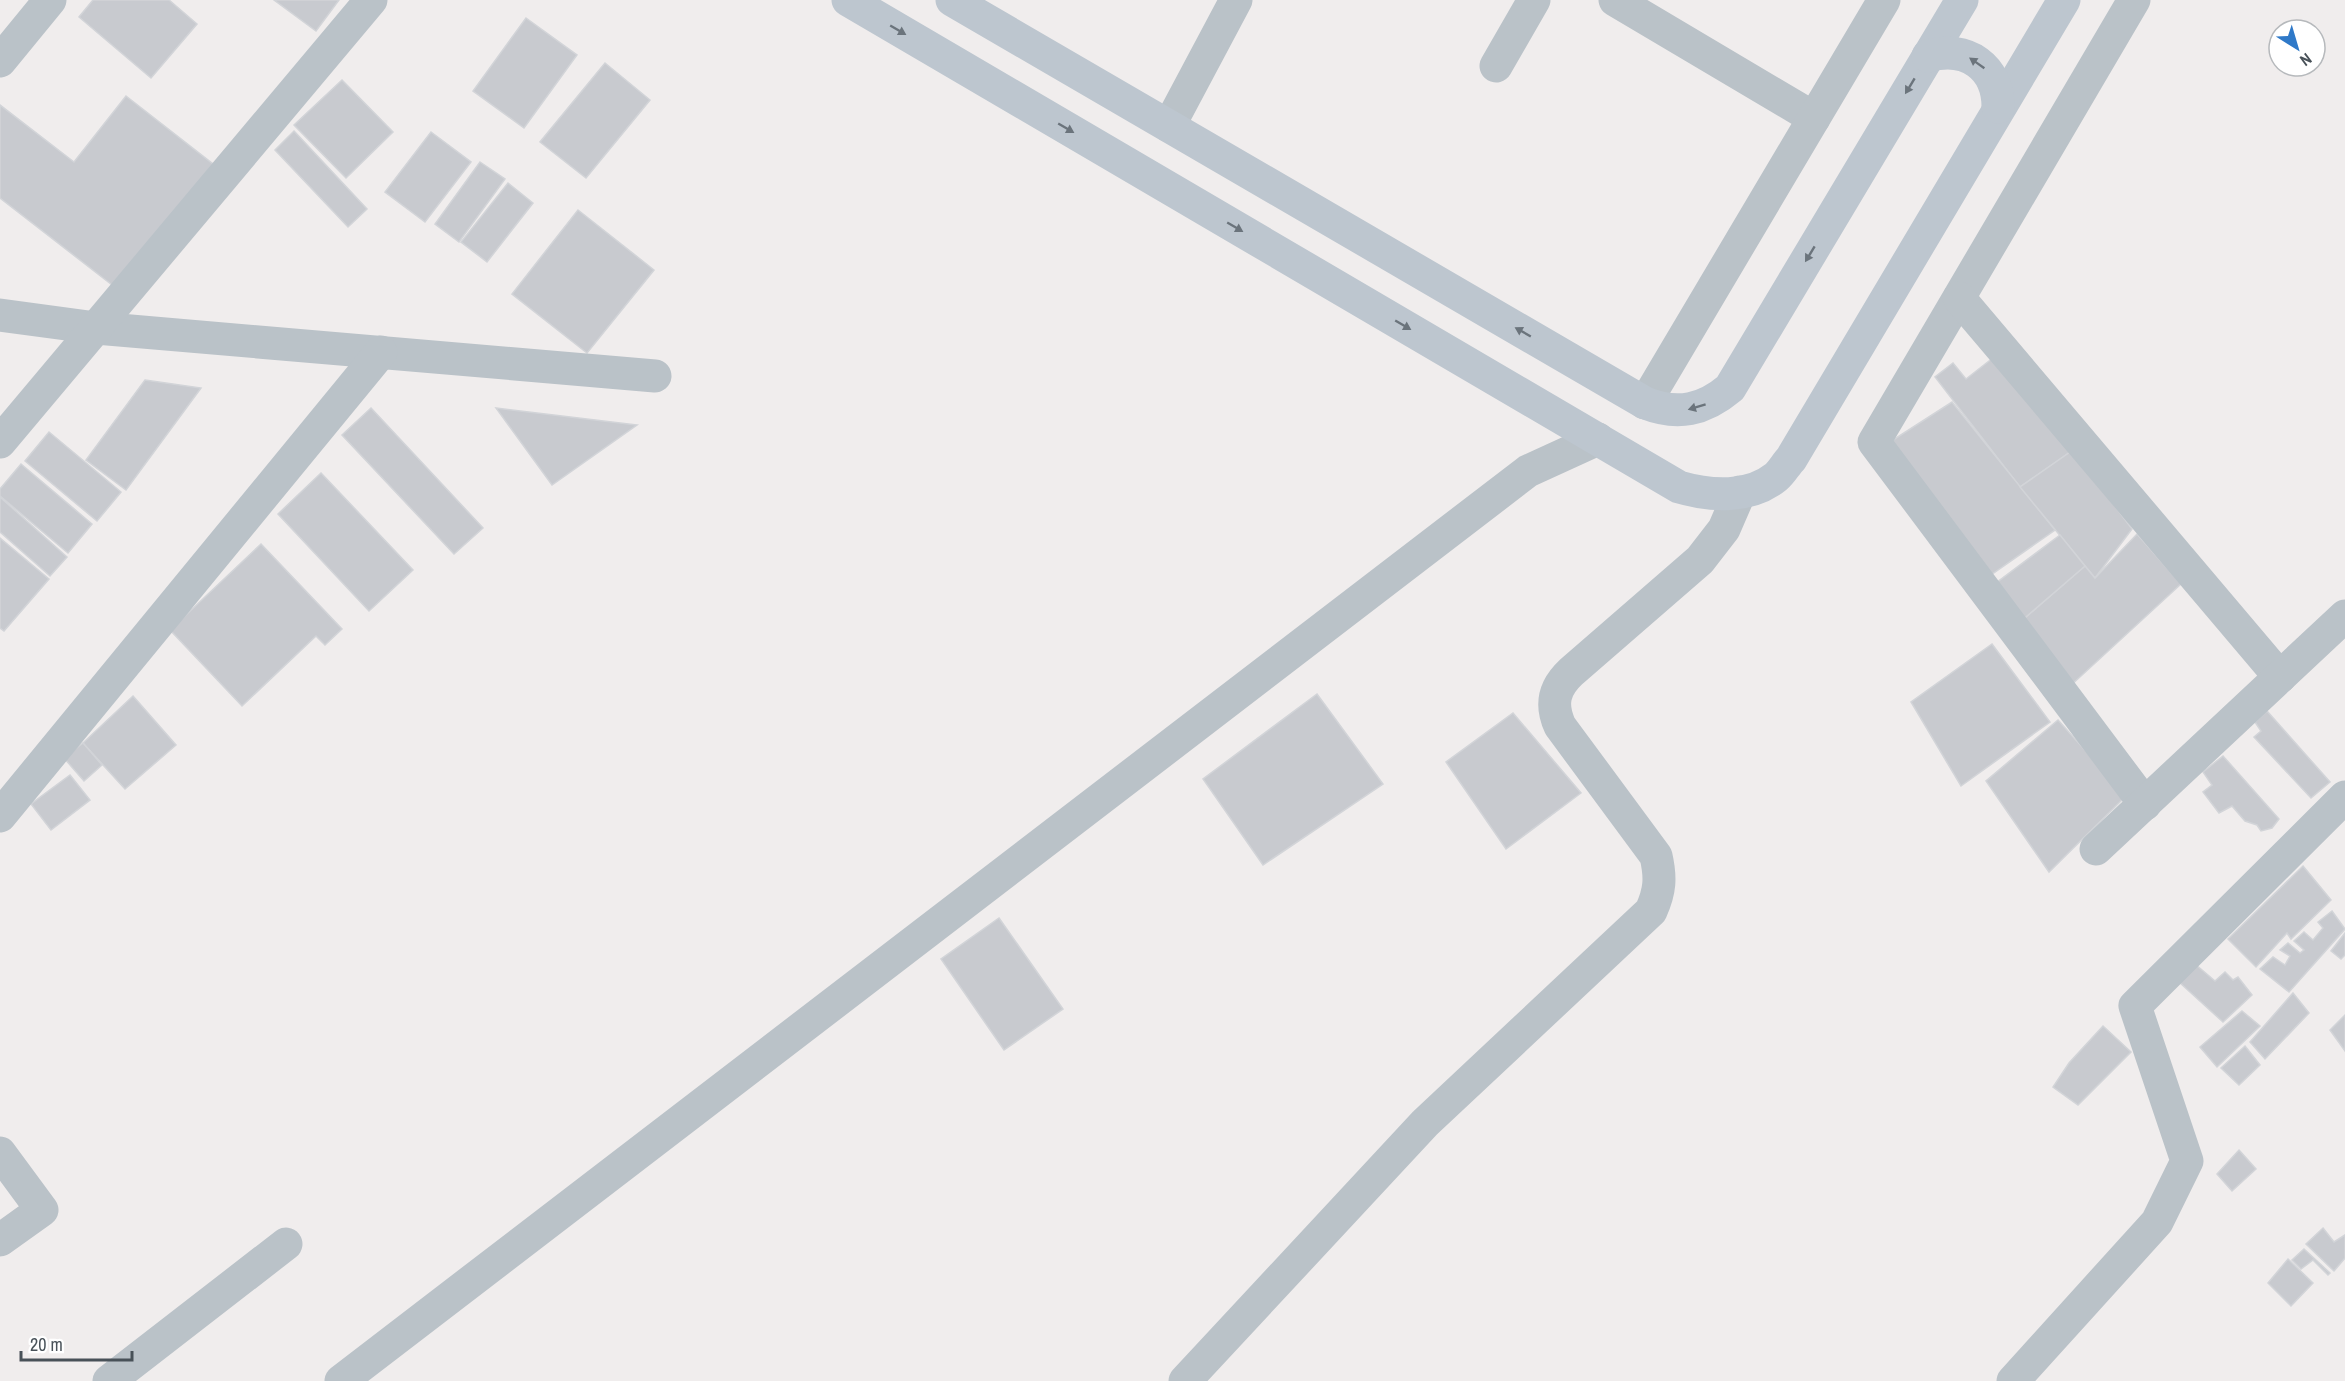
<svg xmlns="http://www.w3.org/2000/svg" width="2345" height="1381" font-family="'Archivo Narrow',sans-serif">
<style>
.building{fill:#c8cacf;stroke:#d2d4d8;stroke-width:1.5}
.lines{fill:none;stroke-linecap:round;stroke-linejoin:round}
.street{stroke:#bac2c8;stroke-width:33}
.secondary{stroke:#bdc6cf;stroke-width:33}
.oneway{fill:#6b747c}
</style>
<rect width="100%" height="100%" fill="#f0eded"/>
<g class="building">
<path d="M 93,0 L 169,0 L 197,24 L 151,78 L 79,17 Z"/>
<path d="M 274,0 L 339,0 L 316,31 Z"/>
<path d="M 526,18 L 577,55 L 524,128 L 473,91 Z"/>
<path d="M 605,63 L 650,100 L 586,178 L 540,142 Z"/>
<path d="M 342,80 L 393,132 L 346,178 L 294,125 Z"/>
<path d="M 126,96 L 213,164 L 116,288 L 0,198 L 0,105 L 74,162 Z"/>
<path d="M 294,131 L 367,209 L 348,227 L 275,150 Z"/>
<path d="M 431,132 L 471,162 L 425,222 L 385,192 Z"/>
<path d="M 480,162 L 505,179 L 459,242 L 435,224 Z"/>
<path d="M 508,183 L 533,203 L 487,262 L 461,242 Z"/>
<path d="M 578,210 L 654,270 L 587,353 L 512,294 Z"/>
<path d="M 2003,350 L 2073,450 L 2020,487 L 1935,377 L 1953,363 L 1966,379 Z"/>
<path d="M 145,380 L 201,388 L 126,490 L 86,460 Z"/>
<path d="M 1952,402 L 2055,530 L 1988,577 L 1879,449 Z"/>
<path d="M 371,408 L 483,528 L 454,554 L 342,435 Z"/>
<path d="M 496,408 L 637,425 L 552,485 Z"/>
<path d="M 49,432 L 121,492 L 97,521 L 25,461 Z"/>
<path d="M 2073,450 L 2132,529 L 2095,578 L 2020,487 Z"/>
<path d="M 21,464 L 92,524 L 68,553 L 0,496 L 0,489 Z"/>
<path d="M 321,473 L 413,570 L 369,611 L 278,514 Z"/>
<path d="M 0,497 L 67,557 L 50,576 L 0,532 Z"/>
<path d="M 2137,534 L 2181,584 L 2068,688 L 2019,623 L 2085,566 L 2095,578 Z"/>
<path d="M 2060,535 L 2085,566 L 2019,623 L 1992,586 Z"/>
<path d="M 0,538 L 49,579 L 4,631 L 0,628 Z"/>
<path d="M 261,544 L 342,629 L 325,645 L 316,636 L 242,706 L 170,630 Z"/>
<path d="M 1992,644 L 2050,722 L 1961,786 L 1911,702 Z"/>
<path d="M 1317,694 L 1383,784 L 1263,865 L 1203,779 Z"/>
<path d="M 133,696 L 176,745 L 125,789 L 83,743 Z"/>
<path d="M 2267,711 L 2330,782 L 2311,798 L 2254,737 L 2261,731 L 2255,722 Z"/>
<path d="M 1513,713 L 1581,793 L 1506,849 L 1446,762 Z"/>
<path d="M 2058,720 L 2126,796 L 2049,872 L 1986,781 Z"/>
<path d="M 83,743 L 102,765 L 84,781 L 64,758 Z"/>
<path d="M 2223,756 L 2279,819 L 2272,828 L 2261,831 L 2257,825 L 2245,821 L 2232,806 L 2219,813 L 2203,792 L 2212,785 L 2203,772 Z"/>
<path d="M 70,775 L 90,800 L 51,830 L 31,804 Z"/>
<path d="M 2303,866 L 2331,900 L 2291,939 L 2287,933 L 2256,967 L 2228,939 Z"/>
<path d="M 2332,911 L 2345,929 L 2289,992 L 2260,969 L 2273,957 L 2285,965 L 2290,956 L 2280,950 L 2288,943 L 2300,953 L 2304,950 L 2294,941 L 2304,932 L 2313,940 L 2323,928 L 2318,922 Z"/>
<path d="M 999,918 L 1063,1009 L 1004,1050 L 941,959 Z"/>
<path d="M 2345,933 L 2345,955 L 2341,959 L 2331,951 Z"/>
<path d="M 2195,964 L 2215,981 L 2225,972 L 2233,980 L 2238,977 L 2252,995 L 2223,1022 L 2179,982 Z"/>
<path d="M 2293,993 L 2309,1013 L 2265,1059 L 2250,1042 Z"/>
<path d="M 2242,1011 L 2260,1026 L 2217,1067 L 2200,1047 Z"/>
<path d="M 2345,1015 L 2345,1051 L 2330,1030 Z"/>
<path d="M 2103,1026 L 2131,1052 L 2078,1105 L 2053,1087 L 2069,1063 Z"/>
<path d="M 2245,1046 L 2260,1065 L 2239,1085 L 2221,1068 Z"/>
<path d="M 2239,1150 L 2256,1169 L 2232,1191 L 2217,1174 Z"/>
<path d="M 2323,1228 L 2334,1242 L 2345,1235 L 2345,1258 L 2334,1271 L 2306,1244 Z"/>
<path d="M 2304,1249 L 2330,1273 L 2328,1275 L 2313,1260 L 2301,1269 L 2292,1260 Z"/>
<path d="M 2288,1259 L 2313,1283 L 2291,1306 L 2268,1283 Z"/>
</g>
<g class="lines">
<g class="street">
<path d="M 1615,0 L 1814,118"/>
<path d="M 2134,0 L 1874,442 L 2145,804"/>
<path d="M 0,61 L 50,0"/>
<path d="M 1496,66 L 1534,0"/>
<path d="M 1169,126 L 1236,0"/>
<path d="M 1959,298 L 2280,677"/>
<path d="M 0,315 L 96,328 L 655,376"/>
<path d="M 1645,403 L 1884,0"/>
<path d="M 0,442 L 371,0"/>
<path d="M 0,816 L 381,352"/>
<path d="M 2096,849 L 2345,616"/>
<path d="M 0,1153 L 42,1210 L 0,1240"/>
<path d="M 109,1381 L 286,1244"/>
<path d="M 341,1381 L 1528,471 L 1598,439"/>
<path d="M 1185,1381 L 1425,1123 L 1651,911 C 1660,891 1661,878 1656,856 L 1560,726 C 1550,704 1554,688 1571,672 L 1700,560 L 1724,529 L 1740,492"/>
<path d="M 2013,1381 L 2157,1222 L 2187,1161 L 2135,1006 L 2345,797"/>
</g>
<g class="secondary">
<path d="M 848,0 L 1679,487 C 1710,496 1749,499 1776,477 C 1782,472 1786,464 1791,459 L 2064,0"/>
<path d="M 952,0 L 1645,403 C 1678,416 1704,410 1730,388 L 1962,0"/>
<path d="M 1928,56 C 1967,45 1998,67 1998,107"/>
</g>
</g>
<defs><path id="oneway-solid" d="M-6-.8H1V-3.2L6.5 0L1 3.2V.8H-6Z" transform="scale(1.5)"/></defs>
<g class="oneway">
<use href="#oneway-solid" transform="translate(898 30) rotate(30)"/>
<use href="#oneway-solid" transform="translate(1977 63) rotate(-145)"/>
<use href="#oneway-solid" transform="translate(1910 86) rotate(121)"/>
<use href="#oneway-solid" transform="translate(1066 128) rotate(30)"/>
<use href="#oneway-solid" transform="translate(1235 227) rotate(30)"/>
<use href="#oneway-solid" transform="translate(1810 254) rotate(121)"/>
<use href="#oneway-solid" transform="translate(1403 325) rotate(30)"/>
<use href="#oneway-solid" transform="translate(1523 332) rotate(-150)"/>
<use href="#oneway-solid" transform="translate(1697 407) rotate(163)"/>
</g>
<g transform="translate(2297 48) rotate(143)"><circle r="28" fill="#ffffff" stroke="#b6b9bc" stroke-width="1.5"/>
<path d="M0-4.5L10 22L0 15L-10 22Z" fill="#2f79c8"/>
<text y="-9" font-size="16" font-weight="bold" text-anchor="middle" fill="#485158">N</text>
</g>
<path d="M21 1351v9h111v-9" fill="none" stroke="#485158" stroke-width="3"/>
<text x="30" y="1351" font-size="18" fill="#485158" stroke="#ffffff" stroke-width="4.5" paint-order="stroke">20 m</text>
</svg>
